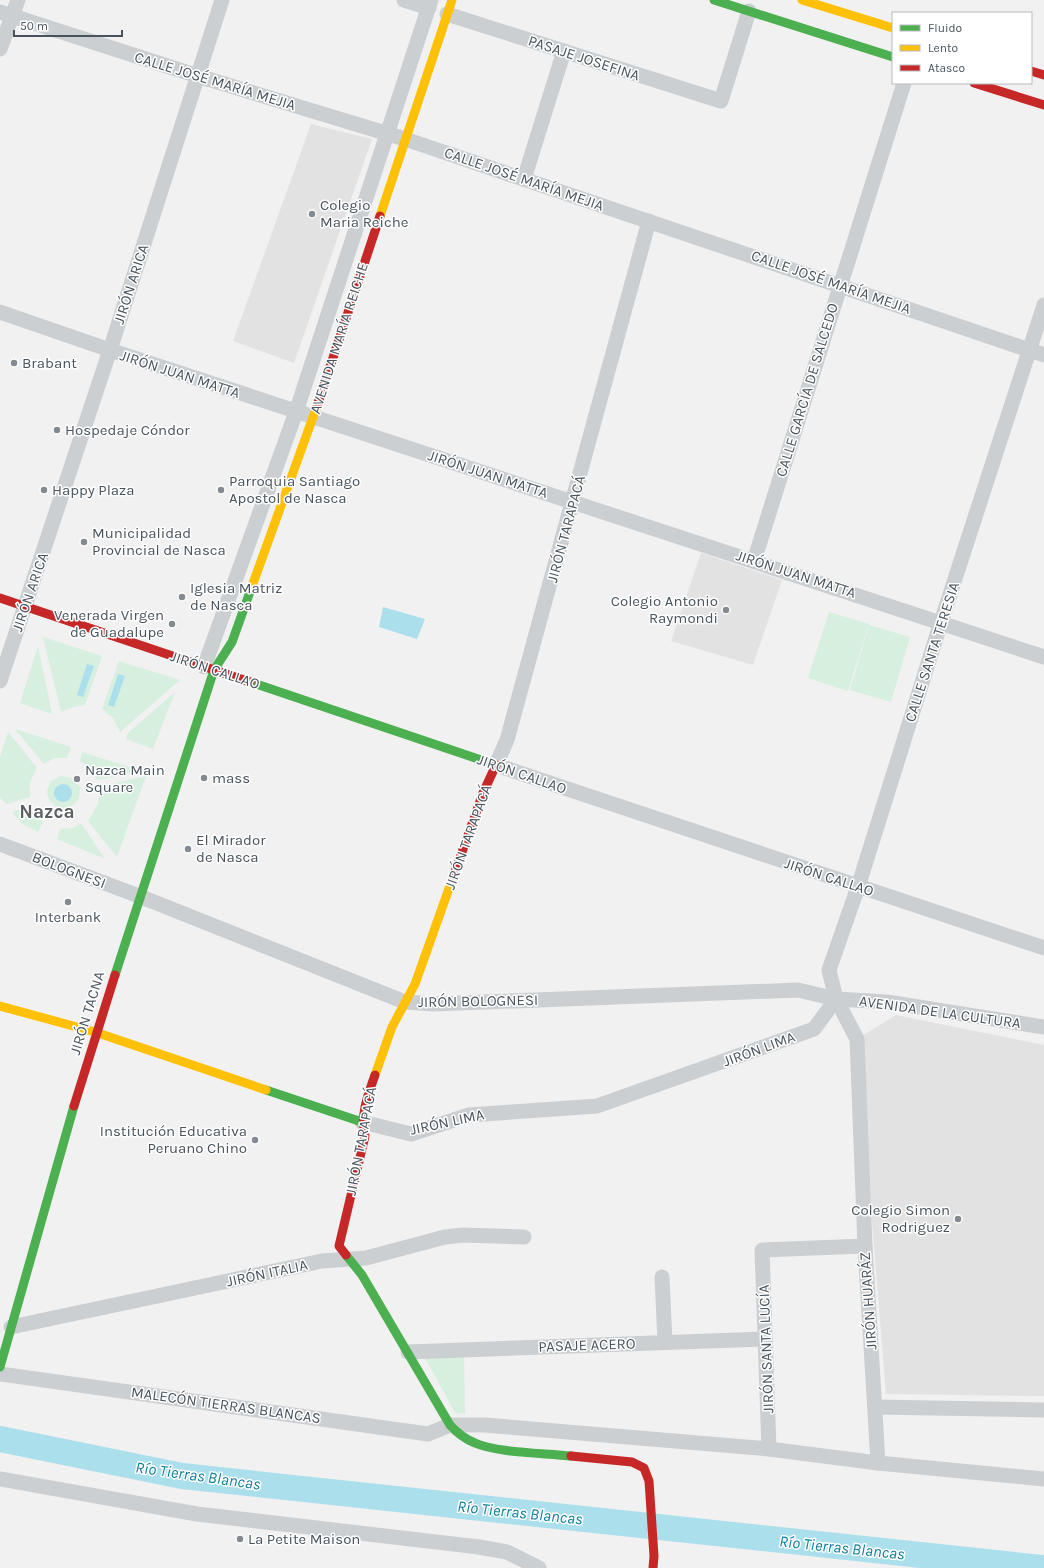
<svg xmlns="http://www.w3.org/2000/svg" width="1044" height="1568" font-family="Karla,sans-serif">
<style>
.education{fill:#e3e2e3}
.green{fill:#d6efdf}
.water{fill:#abdfec}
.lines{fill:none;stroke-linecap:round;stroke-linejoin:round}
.river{stroke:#abdfec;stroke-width:26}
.street{stroke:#cccfd1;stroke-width:15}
.fast{stroke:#4caf50;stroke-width:9}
.slow{stroke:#ffc107;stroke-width:9}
.jam{stroke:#c62828;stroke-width:9}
.poi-dot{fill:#838a91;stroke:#fff;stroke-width:1.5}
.labels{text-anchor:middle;stroke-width:3;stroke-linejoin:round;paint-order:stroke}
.street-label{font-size:15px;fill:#48535d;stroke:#fff}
.poi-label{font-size:15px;fill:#48535d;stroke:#fff;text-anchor:start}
.water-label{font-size:16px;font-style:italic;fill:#0f7c99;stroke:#fff}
.district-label{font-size:19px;font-weight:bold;fill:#5c6064;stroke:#fff}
</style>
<rect width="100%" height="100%" fill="#f1f1f1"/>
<g class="education">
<path d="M 311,124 L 372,139 L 294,363 L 233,341 Z"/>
<path d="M 701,553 L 782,580 L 753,665 L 671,641 Z"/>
<path d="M 896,1015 L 1044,1045 L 1044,1396 L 886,1394 L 857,1039 Z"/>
</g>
<g class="green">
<path d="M 829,612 L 869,624 L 848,691 L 808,678 Z"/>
<path d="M 869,625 L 910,637 L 891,702 L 850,690 Z"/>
<path d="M 43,637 L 102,656 L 85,705 L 73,707 L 61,712 Z"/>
<path d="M 38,646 L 52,714 L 20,703 Z"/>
<path d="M 119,661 L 180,680 L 120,732 L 113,718 L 102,709 Z"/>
<path d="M 175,692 L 153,749 L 126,739 L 128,733 Z"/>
<path d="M 15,729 L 71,747 L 67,758 L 54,758 L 44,764 Z"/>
<path d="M 8,732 L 37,768 L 30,782 L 30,797 L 7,804 L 0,798 L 0,757 Z"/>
<path d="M 82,752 L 142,771 L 97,780 L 92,769 L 80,761 Z"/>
<path d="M 61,776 L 72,778 L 80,787 L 79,798 C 73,808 65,810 55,806 C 46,798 45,791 51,781 Z"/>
<path d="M 146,776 L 117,857 L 88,821 L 98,804 L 101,786 Z"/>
<path d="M 31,805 L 35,814 L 43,822 L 38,832 L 22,824 L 12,812 Z"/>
<path d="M 81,823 L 105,859 L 57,839 L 60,829 L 73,828 Z"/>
<path d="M 464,1354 L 465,1414 L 455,1413 L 424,1356 Z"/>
</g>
<g class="water">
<path d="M 383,607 L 425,619 L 417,639 L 379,627 Z"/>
<path d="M 87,664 L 94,666 L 83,697 L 77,695 Z"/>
<path d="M 118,674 L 125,676 L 114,707 L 108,705 Z"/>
<circle cx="63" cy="793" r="9"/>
</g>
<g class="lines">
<path class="river" d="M 0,1439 L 182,1476 L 1042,1568"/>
<g class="street">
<path d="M 404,0 L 429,8"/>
<path d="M 0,12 L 198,76 L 405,139 L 1044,355"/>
<path d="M 447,14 L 721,101 L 749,11"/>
<path d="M 0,49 L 18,0"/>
<path d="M 524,179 L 564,51"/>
<path d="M 649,221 L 507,740 L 496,765 L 1044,948"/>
<path d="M 0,312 L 110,350 L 1044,657"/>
<path d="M 754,561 L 904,83"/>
<path d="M 204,667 L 296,412 L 431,0"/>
<path d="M 0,681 L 110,350 L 222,0"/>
<path d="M 0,844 L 139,896 L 405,1002 L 433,1004 L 798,990 L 836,999 L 887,1002 L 1044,1027"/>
<path d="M 362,1122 L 411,1134 L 469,1115 L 597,1106 L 814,1029 L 836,999"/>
<path d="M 662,1277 L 665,1342"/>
<path d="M 11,1327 L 322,1261 L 366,1258 L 445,1237 L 463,1235 L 524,1237"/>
<path d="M 408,1352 L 765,1339"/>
<path d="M 0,1374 L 428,1434 L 450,1425 L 485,1425 L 769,1449 L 878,1463 L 1044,1479"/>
<path d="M 875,1407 L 1044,1410"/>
<path d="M 769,1449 L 762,1250 L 865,1246"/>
<path d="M 878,1463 L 865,1246 L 857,1039 L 836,999 L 829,970 L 858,887 L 941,622 L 1044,305"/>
<path d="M 0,1479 L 197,1514 L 479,1547 L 507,1552 L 539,1568"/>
</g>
<g class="fast">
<path d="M 714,0 L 893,57"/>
<path d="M 250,682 L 496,765"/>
<path d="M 115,975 L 214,670 L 232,642 L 251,589"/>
<path d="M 266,1090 L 362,1122"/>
<path d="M 346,1255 L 362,1275 L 450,1425 C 457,1433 465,1439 475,1443 C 497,1453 546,1453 571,1456"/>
<path d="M 0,1367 L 74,1106"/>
</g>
<g class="slow">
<path d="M 802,0 L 893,28"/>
<path d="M 380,216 L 452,0"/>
<path d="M 251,589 L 317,406"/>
<path d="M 0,1006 L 95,1032 L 266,1090"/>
<path d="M 375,1075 L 392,1027 L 415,984 L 452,880"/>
</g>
<g class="jam">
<path d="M 1031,71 L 1044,75"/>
<path d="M 974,83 L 1044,105"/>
<path d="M 317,406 L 380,216"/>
<path d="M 0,598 L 250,682"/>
<path d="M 452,880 L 483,793 L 496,765"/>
<path d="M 74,1106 L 115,975"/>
<path d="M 346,1255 L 339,1246 L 365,1136 C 360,1114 368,1095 375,1075"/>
<path d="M 571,1456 L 632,1462 L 644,1468 L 649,1481 L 654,1556 L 653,1568"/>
</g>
</g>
<g class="poi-dot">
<circle cx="312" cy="214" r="4"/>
<circle cx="14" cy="363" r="4"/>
<circle cx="57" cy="430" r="4"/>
<circle cx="44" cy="490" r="4"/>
<circle cx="221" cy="490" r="4"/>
<circle cx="84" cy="542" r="4"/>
<circle cx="182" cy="597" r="4"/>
<circle cx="726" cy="610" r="4"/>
<circle cx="172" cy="624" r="4"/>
<circle cx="204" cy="778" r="4"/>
<circle cx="77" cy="779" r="4"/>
<circle cx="188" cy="849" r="4"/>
<circle cx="68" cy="902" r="4"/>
<circle cx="255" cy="1140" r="4"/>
<circle cx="958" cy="1219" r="4"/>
<circle cx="240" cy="1539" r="4"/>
</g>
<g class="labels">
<g class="street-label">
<text transform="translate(584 58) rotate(18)" y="5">PASAJE JOSEFINA</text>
<text transform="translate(215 81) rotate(17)" y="5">CALLE JOSÉ MARÍA MEJIA</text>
<text transform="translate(524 179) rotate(19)" y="5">CALLE JOSÉ MARÍA MEJIA</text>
<text transform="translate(831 282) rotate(19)" y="5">CALLE JOSÉ MARÍA MEJIA</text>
<text transform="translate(131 284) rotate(-72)" y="5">JIRÓN ARICA</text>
<text transform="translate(339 338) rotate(-72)" y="5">AVENIDA MARÍA REICHE</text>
<text transform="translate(180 374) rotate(18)" y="5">JIRÓN JUAN MATTA</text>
<text transform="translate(807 390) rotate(-73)" y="5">CALLE GARCÍA DE SALCEDO</text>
<text transform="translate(488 474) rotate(18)" y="5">JIRÓN JUAN MATTA</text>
<text transform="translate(566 529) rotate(-75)" y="5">JIRÓN TARAPACÁ</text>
<text transform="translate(796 574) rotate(18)" y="5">JIRÓN JUAN MATTA</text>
<text transform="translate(30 592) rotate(-71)" y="5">JIRÓN ARICA</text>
<text transform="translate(932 652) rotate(-72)" y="5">CALLE SANTA TERESIA</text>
<text transform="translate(215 670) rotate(18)" y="5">JIRÓN CALLAO</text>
<text transform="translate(522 774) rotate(19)" y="5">JIRÓN CALLAO</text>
<text transform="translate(468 837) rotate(-70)" y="5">JIRÓN TARAPACÁ</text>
<text transform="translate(69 870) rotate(21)" y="5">BOLOGNESI</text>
<text transform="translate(829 877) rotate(18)" y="5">JIRÓN CALLAO</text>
<text transform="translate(478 1001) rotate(-1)" y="5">JIRÓN BOLOGNESI</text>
<text transform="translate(940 1012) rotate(8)" y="5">AVENIDA DE LA CULTURA</text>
<text transform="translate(87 1013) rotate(-73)" y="5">JIRÓN TACNA</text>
<text transform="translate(759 1049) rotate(-20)" y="5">JIRÓN LIMA</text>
<text transform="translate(447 1122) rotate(-12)" y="5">JIRÓN LIMA</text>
<text transform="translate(361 1141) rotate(-79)" y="5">JIRÓN TARAPACÁ</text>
<text transform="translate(267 1273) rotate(-12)" y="5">JIRÓN ITALIA</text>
<text transform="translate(868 1301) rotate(-94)" y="5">JIRÓN HUARÁZ</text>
<text transform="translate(587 1345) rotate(-2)" y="5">PASAJE ACERO</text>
<text transform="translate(766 1349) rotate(-92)" y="5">JIRÓN SANTA LUCÍA</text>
<text transform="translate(226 1405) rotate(8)" y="5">MALECÓN TIERRAS BLANCAS</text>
</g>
<g class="poi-label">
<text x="320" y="210">Colegio<tspan x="320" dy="17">Maria Reiche</tspan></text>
<text x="22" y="368">Brabant</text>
<text x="65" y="435">Hospedaje Cóndor</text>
<text x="229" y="486">Parroquia Santiago<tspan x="229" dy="17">Apostol de Nasca</tspan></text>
<text x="52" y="495">Happy Plaza</text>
<text x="92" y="538">Municipalidad<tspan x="92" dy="17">Provincial de Nasca</tspan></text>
<text x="190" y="593">Iglesia Matriz<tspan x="190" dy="17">de Nasca</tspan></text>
<text x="718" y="606" text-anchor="end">Colegio Antonio<tspan x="718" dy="17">Raymondi</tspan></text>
<text x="164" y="620" text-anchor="end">Venerada Virgen<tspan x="164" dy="17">de Guadalupe</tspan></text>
<text x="85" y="775">Nazca Main<tspan x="85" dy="17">Square</tspan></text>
<text x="212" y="783">mass</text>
<text x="196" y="845">El Mirador<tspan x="196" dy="17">de Nasca</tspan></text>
<text x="68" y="922" text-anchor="middle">Interbank</text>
<text x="247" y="1136" text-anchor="end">Institución Educativa<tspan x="247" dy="17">Peruano Chino</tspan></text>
<text x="950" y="1215" text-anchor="end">Colegio Simon<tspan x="950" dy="17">Rodriguez</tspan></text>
<text x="248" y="1544">La Petite Maison</text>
</g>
<g class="water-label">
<text transform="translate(198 1475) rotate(8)" y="6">Río Tierras Blancas</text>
<text transform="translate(520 1512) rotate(6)" y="6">Río Tierras Blancas</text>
<text transform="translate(842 1547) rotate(6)" y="6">Río Tierras Blancas</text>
</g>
<g class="district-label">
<text x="47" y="818">Nazca</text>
</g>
</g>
<rect x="892" y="12" width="140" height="72" fill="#ffffff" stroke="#b6babe"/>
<rect x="900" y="25" width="20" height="6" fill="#4caf50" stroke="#b6babe"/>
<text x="928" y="32" font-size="12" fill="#48535d">Fluido</text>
<rect x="900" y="45" width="20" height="6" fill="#ffc107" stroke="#b6babe"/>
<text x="928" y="52" font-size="12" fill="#48535d">Lento</text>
<rect x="900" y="65" width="20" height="6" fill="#c62828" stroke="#b6babe"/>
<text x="928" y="72" font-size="12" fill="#48535d">Atasco</text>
<path d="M14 30v6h108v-6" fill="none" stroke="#48535d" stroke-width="2"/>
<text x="20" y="30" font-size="12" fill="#48535d" stroke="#ffffff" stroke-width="3" paint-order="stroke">50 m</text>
</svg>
